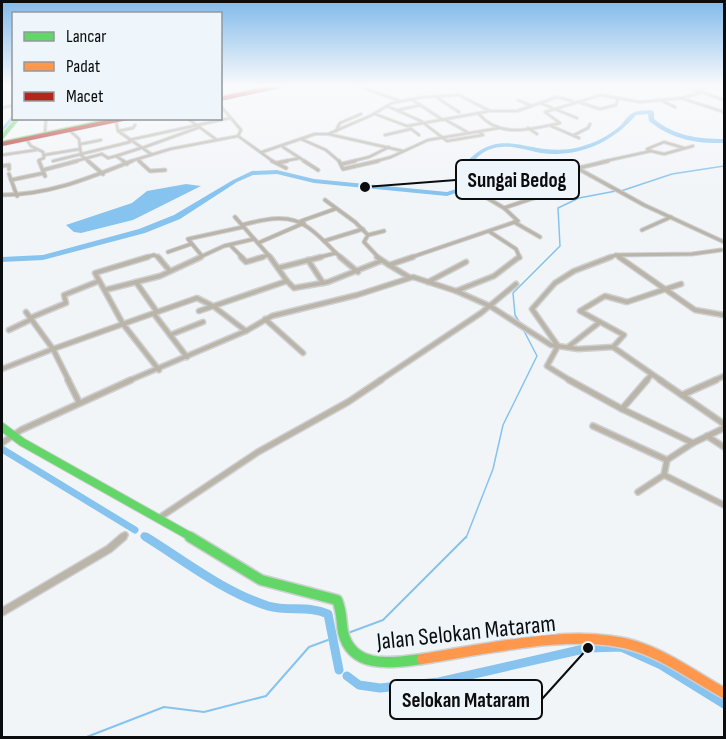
<svg xmlns="http://www.w3.org/2000/svg" width="726" height="739" font-family="'Sofia Sans Condensed',sans-serif">
<style>
.water{fill:#86c3ee}
.lines{fill:none;stroke-linecap:round;stroke-linejoin:round}
.stream-far1{stroke:#86c3ee;stroke-width:1.5}
.stream{stroke:#86c3ee;stroke-width:2}
.canal-far2{stroke:#86c3ee;stroke-width:3}
.canal-far1{stroke:#86c3ee;stroke-width:7}
.canal{stroke:#86c3ee;stroke-width:9}
.river{fill:#86c3ee;fill-rule:evenodd}
.street-far4-casing{stroke:#ced0d2;stroke-width:4}
.street-far3-casing{stroke:#ced0d2;stroke-width:5}
.street-far2-casing{stroke:#ced0d2;stroke-width:7}
.street-far1-casing{stroke:#ced0d2;stroke-width:8}
.street-casing{stroke:#ced0d2;stroke-width:10}
.fast-far2-casing{stroke:#ced0d2;stroke-width:5}
.fast-far1-casing{stroke:#ced0d2;stroke-width:10}
.fast-casing{stroke:#ced0d2;stroke-width:13}
.slow-far1-casing{stroke:#ced0d2;stroke-width:5}
.slow-casing{stroke:#ced0d2;stroke-width:13}
.jam-casing{stroke:#ced0d2;stroke-width:5}
.street-far4{stroke:#bab4a9;stroke-width:2}
.street-far3{stroke:#bab4a9;stroke-width:3}
.street-far2{stroke:#bab4a9;stroke-width:4}
.street-far1{stroke:#bab4a9;stroke-width:5}
.street{stroke:#bab4a9;stroke-width:7}
.fast-far2{stroke:#63d668;stroke-width:4}
.fast-far1{stroke:#63d668;stroke-width:8}
.fast{stroke:#63d668;stroke-width:10}
.slow-far1{stroke:#ff974d;stroke-width:4}
.slow{stroke:#ff974d;stroke-width:10}
.jam{stroke:#b3261e;stroke-width:4}
.labels{text-anchor:middle;stroke-width:6;stroke-linejoin:round;paint-order:stroke}
.near-street-label{font-size:24px;fill:#0a0c0e;stroke:#eff6fb}
.leader{fill:none;stroke:#0a0c0e;stroke-width:2}
.callout-dot{fill:#0a0c0e;stroke:#eff6fb;stroke-width:2}
.callout{fill:#eff6fb;stroke:#0a0c0e;stroke-width:2}
.callout-label{font-size:21px;text-anchor:middle;font-weight:bold;fill:#0a0c0e}
</style>
<rect width="100%" height="100%" fill="#f2f5f8"/>
<path class="water" d="M 186,184 L 201,186 L 133,220 L 81,233 L 74,232 L 66,225 L 132,203 L 147,191 Z"/>
<g class="lines">
<g class="stream-far1">
<path d="M 621,191 L 672,174 L 724,166"/>
<path d="M 520,323 L 515,315 L 513,293 L 560,246 L 558,208 L 579,198 L 616,191"/>
<path d="M 466,538 L 493,469 L 503,425 L 537,356 L 522,327"/>
</g>
<g class="stream">
<path d="M 348,633 L 383,620 L 466,537"/>
<path d="M 84,738 L 164,707 L 204,712 L 266,696 L 309,647 L 328,640"/>
</g>
<path class="canal-far2" d="M 2,130 L 14,116"/>
<g class="canal-far1">
<path d="M 2,449 L 135,530"/>
<path d="M 144,536 L 148,538"/>
</g>
<g class="canal">
<path d="M 146,537 C 185,561 224,592 268,606 C 289,612 308,605 328,614 L 339,670"/>
<path d="M 347,676 L 359,685 L 380,688 L 439,682 L 588,648 L 621,647 L 661,665 L 724,704"/>
</g>
<path class="river" d="M 651,110 L 654,112 L 654,119 C 675,136 698,139 724,139 L 724,143 C 697,144 671,139 649,121 L 648,114 L 636,115 C 612,143 578,158 541,153 C 525,150 507,143 491,149 C 481,152 476,159 469,166 L 471,188 L 447,196 L 314,183 L 277,174 L 253,175 L 237,182 L 180,219 L 145,233 L 43,260 L 2,262 L 2,257 L 43,255 L 139,229 L 174,215 L 233,180 L 252,171 L 277,170 L 314,179 L 447,192 L 465,186 L 463,166 C 499,123 525,155 570,149 C 589,146 606,138 620,126 C 624,122 628,115 633,113 C 637,110 646,111 651,110 Z"/>
<defs>
<g id="street-far4">
<path d="M 358,86 L 400,101"/>
<path d="M 684,86 L 724,100"/>
<path d="M 712,86 L 719,88"/>
<path d="M 2,87 L 6,86"/>
<path d="M 698,90 L 709,86"/>
<path d="M 436,97 L 459,112"/>
<path d="M 681,98 L 724,112"/>
<path d="M 411,99 L 443,120"/>
<path d="M 518,100 L 532,106"/>
<path d="M 662,101 L 675,107"/>
<path d="M 578,102 L 600,109 L 616,105 L 618,98"/>
<path d="M 540,103 L 557,97 L 572,101"/>
<path d="M 220,105 L 241,130 L 238,136"/>
<path d="M 387,106 L 421,121 L 447,141 L 483,135 L 479,132"/>
<path d="M 2,108 L 14,105"/>
<path d="M 398,110 L 421,105"/>
<path d="M 375,114 L 407,126 L 490,111 L 517,111 L 540,103 L 577,118"/>
<path d="M 479,114 C 500,139 532,129 560,123 L 545,112 L 601,95 L 640,102 L 681,98 L 703,92"/>
<path d="M 187,118 L 217,140"/>
<path d="M 17,119 L 29,118"/>
<path d="M 444,119 L 467,132"/>
<path d="M 116,121 L 118,131 L 151,154"/>
<path d="M 551,126 L 579,138"/>
<path d="M 410,128 L 419,135"/>
<path d="M 528,128 L 537,134"/>
<path d="M 69,130 L 79,139 L 81,155 L 89,162"/>
<path d="M 118,131 L 133,128 L 135,125"/>
<path d="M 336,131 L 340,123 L 361,114"/>
<path d="M 45,132 L 46,118"/>
<path d="M 328,134 L 403,151"/>
<path d="M 385,135 L 411,129"/>
<path d="M 574,135 L 588,128 L 590,124"/>
<path d="M 26,139 L 31,146 L 43,152 L 44,158 L 39,160 L 40,162"/>
<path d="M 301,139 L 326,150 L 340,162"/>
<path d="M 129,140 L 230,118"/>
<path d="M 81,144 L 101,140"/>
<path d="M 283,147 L 306,162"/>
<path d="M 142,148 L 200,127"/>
<path d="M 651,151 L 647,149 L 664,142 L 684,148"/>
<path d="M 262,152 L 315,134 L 328,134 L 370,116 L 392,103 L 424,97 L 459,95 L 490,111"/>
<path d="M 2,155 L 36,150"/>
<path d="M 44,155 L 80,149"/>
<path d="M 116,156 L 141,148"/>
<path d="M 137,159 L 141,162"/>
<path d="M 53,161 L 130,142"/>
<path d="M 72,162 L 102,154 L 108,158 L 116,156 L 125,162"/>
<path d="M 128,162 L 170,149 L 238,136 L 274,162"/>
<path d="M 280,162 L 300,158"/>
<path d="M 349,162 L 369,157 L 389,147"/>
<path d="M 373,162 L 391,157 L 428,140 L 499,128"/>
<path d="M 601,162 L 651,151 L 664,154 L 693,146"/>
</g>
<g id="street-far3">
<path d="M 39,161 L 45,176"/>
<path d="M 88,161 L 103,174"/>
<path d="M 123,161 L 127,164"/>
<path d="M 139,161 L 150,171 L 165,170"/>
<path d="M 272,161 L 286,168"/>
<path d="M 304,161 L 318,170"/>
<path d="M 339,161 L 343,169 L 378,161"/>
<path d="M 277,163 L 287,161"/>
<path d="M 342,164 L 355,161"/>
<path d="M 2,166 L 9,165 L 9,169"/>
<path d="M 577,168 L 644,205 L 724,242"/>
<path d="M 496,169 L 534,198"/>
<path d="M 43,170 L 77,161"/>
<path d="M 9,174 L 17,196"/>
<path d="M 11,180 L 44,173"/>
<path d="M 520,187 L 563,177 L 566,171 L 608,161"/>
<path d="M 2,195 C 49,195 89,178 132,161"/>
<path d="M 325,200 L 355,222 L 368,235"/>
<path d="M 504,208 L 482,195 L 519,186"/>
<path d="M 235,217 L 271,258"/>
<path d="M 301,221 L 335,209"/>
<path d="M 514,222 L 540,237"/>
<path d="M 242,225 C 292,212 301,217 336,253"/>
<path d="M 642,230 L 671,217"/>
<path d="M 490,232 L 516,249 L 520,258"/>
<path d="M 324,241 L 363,229"/>
<path d="M 258,243 L 304,223"/>
<path d="M 230,245 L 243,258"/>
<path d="M 168,252 L 191,244"/>
<path d="M 616,255 L 621,258"/>
<path d="M 202,256 L 188,239 L 243,227"/>
<path d="M 143,258 L 154,255 L 160,258"/>
<path d="M 198,258 L 224,246 L 254,239"/>
<path d="M 258,258 L 269,255"/>
<path d="M 316,258 L 336,253 L 342,258"/>
<path d="M 379,258 L 364,242 L 368,235 L 384,231"/>
<path d="M 409,258 L 518,221 L 504,208 L 534,198"/>
<path d="M 607,258 L 616,255 L 692,254 L 721,250"/>
</g>
<g id="street-far2">
<path d="M 158,257 L 170,271"/>
<path d="M 241,257 L 246,262 L 263,257"/>
<path d="M 270,257 L 287,281"/>
<path d="M 340,257 L 358,272"/>
<path d="M 377,257 L 389,265"/>
<path d="M 619,257 L 695,310 L 724,315"/>
<path d="M 308,260 L 323,283"/>
<path d="M 278,268 L 321,257"/>
<path d="M 409,277 L 389,265 L 413,257"/>
<path d="M 136,282 L 157,312"/>
<path d="M 428,282 L 466,262"/>
<path d="M 105,290 L 160,276 L 201,257"/>
<path d="M 456,291 L 494,276 L 519,257"/>
<path d="M 199,311 L 287,281 L 294,288 L 328,282 L 381,261"/>
<path d="M 26,312 L 53,349 L 123,324 L 95,273 L 148,257"/>
<path d="M 154,314 L 187,357"/>
<path d="M 30,318 L 66,303 L 64,295 L 99,281"/>
<path d="M 265,319 L 303,353"/>
<path d="M 9,330 L 32,319"/>
<path d="M 170,335 L 203,322"/>
<path d="M 568,347 L 600,322"/>
<path d="M 613,347 L 624,335 L 580,311 L 605,296 L 627,302 L 681,284"/>
<path d="M 2,369 L 53,349 L 69,381"/>
<path d="M 159,370 L 123,324 L 197,298 L 213,306 L 246,331"/>
<path d="M 128,381 L 246,331 L 272,316 L 357,295 L 413,277 L 456,291 L 490,306 L 551,345 L 578,349 L 613,347 L 662,381"/>
<path d="M 379,381 L 481,313 L 516,284"/>
<path d="M 571,381 L 547,366 L 558,346 L 532,309 L 555,283 L 574,271 L 611,257"/>
<path d="M 646,381 L 651,375"/>
<path d="M 713,381 L 724,376"/>
</g>
<g id="street-far1">
<path d="M 68,380 L 79,402"/>
<path d="M 569,380 L 622,409 L 693,443"/>
<path d="M 660,380 L 724,424"/>
<path d="M 682,395 L 716,380"/>
<path d="M 622,409 L 647,380"/>
<path d="M 593,426 L 667,460"/>
<path d="M 724,428 L 693,443 L 667,460 L 664,475 L 724,505"/>
<path d="M 707,436 L 724,447"/>
<path d="M 2,443 L 21,430 L 131,380"/>
<path d="M 638,492 L 664,475"/>
<path d="M 159,518 L 258,452 L 348,402 L 381,380"/>
<path d="M 121,538 L 125,535"/>
</g>
<path id="street" d="M 2,612 L 109,549 L 123,537"/>
<g id="fast-far2">
<path d="M 2,137 L 18,118"/>
<path d="M 2,143 L 121,118"/>
</g>
<path id="fast-far1" d="M 2,427 L 22,442 L 193,538"/>
<path id="fast" d="M 190,537 L 261,580 L 337,600 C 342,611 341,621 343,632 C 352,670 392,663 422,659"/>
<path id="slow-far1" d="M 220,98 L 275,86"/>
<path id="slow" d="M 422,659 C 483,650 576,627 635,646 C 667,656 695,677 724,693"/>
<g id="jam">
<path d="M 220,99 L 280,86"/>
<path d="M 2,144 L 127,118"/>
</g>
</defs>
<use href="#street-far4" class="street-far4-casing"/>
<use href="#street-far3" class="street-far3-casing"/>
<use href="#street-far2" class="street-far2-casing"/>
<use href="#street-far1" class="street-far1-casing"/>
<use href="#street" class="street-casing"/>
<use href="#fast-far2" class="fast-far2-casing"/>
<use href="#fast-far1" class="fast-far1-casing"/>
<use href="#fast" class="fast-casing"/>
<use href="#slow-far1" class="slow-far1-casing"/>
<use href="#slow" class="slow-casing"/>
<use href="#jam" class="jam-casing"/>
<use href="#street-far4" class="street-far4"/>
<use href="#street-far3" class="street-far3"/>
<use href="#street-far2" class="street-far2"/>
<use href="#street-far1" class="street-far1"/>
<use href="#street" class="street"/>
<use href="#fast-far2" class="fast-far2"/>
<use href="#fast-far1" class="fast-far1"/>
<use href="#fast" class="fast"/>
<use href="#slow-far1" class="slow-far1"/>
<use href="#slow" class="slow"/>
<use href="#jam" class="jam"/>
</g>
<linearGradient id="sky" x2="0" y2="1"><stop stop-color="#81baea"/><stop offset="0.45" stop-color="#f9fafc"/><stop offset="1" stop-color="#f9fafc" stop-opacity="0"/></linearGradient>
<rect width="726" height="190" fill="url(#sky)"/>
<g class="labels">
<g class="near-street-label">
<text transform="translate(466 632) rotate(-6)" y="8">Jalan Selokan Mataram</text>
</g>
</g>
<path class="leader" d="M365 187L456 180M588 648L542 699"/>
<g class="callout-dot">
<circle cx="365" cy="187" r="6"/>
<circle cx="588" cy="648" r="6"/>
</g>
<g class="callout">
<rect x="456" y="160" width="123" height="39" rx="6"/>
<rect x="390" y="680" width="152" height="39" rx="6"/>
</g>
<g class="callout-label">
<text x="517" y="187">Sungai Bedog</text>
<text x="466" y="707">Selokan Mataram</text>
</g>
<rect width="726" height="739" fill="none" stroke="#0a0c0e" stroke-width="6"/>
<rect x="12" y="12" width="210" height="108" fill="#eff6fb" stroke="#93989c" stroke-width="1.5"/>
<rect x="24" y="32" width="30" height="9" fill="#63d668" stroke="#93989c" stroke-width="1.5"/>
<text x="66" y="42" font-size="18" fill="#0a0c0e">Lancar</text>
<rect x="24" y="62" width="30" height="9" fill="#ff974d" stroke="#93989c" stroke-width="1.5"/>
<text x="66" y="72" font-size="18" fill="#0a0c0e">Padat</text>
<rect x="24" y="92" width="30" height="9" fill="#b3261e" stroke="#93989c" stroke-width="1.5"/>
<text x="66" y="102" font-size="18" fill="#0a0c0e">Macet</text>
</svg>
